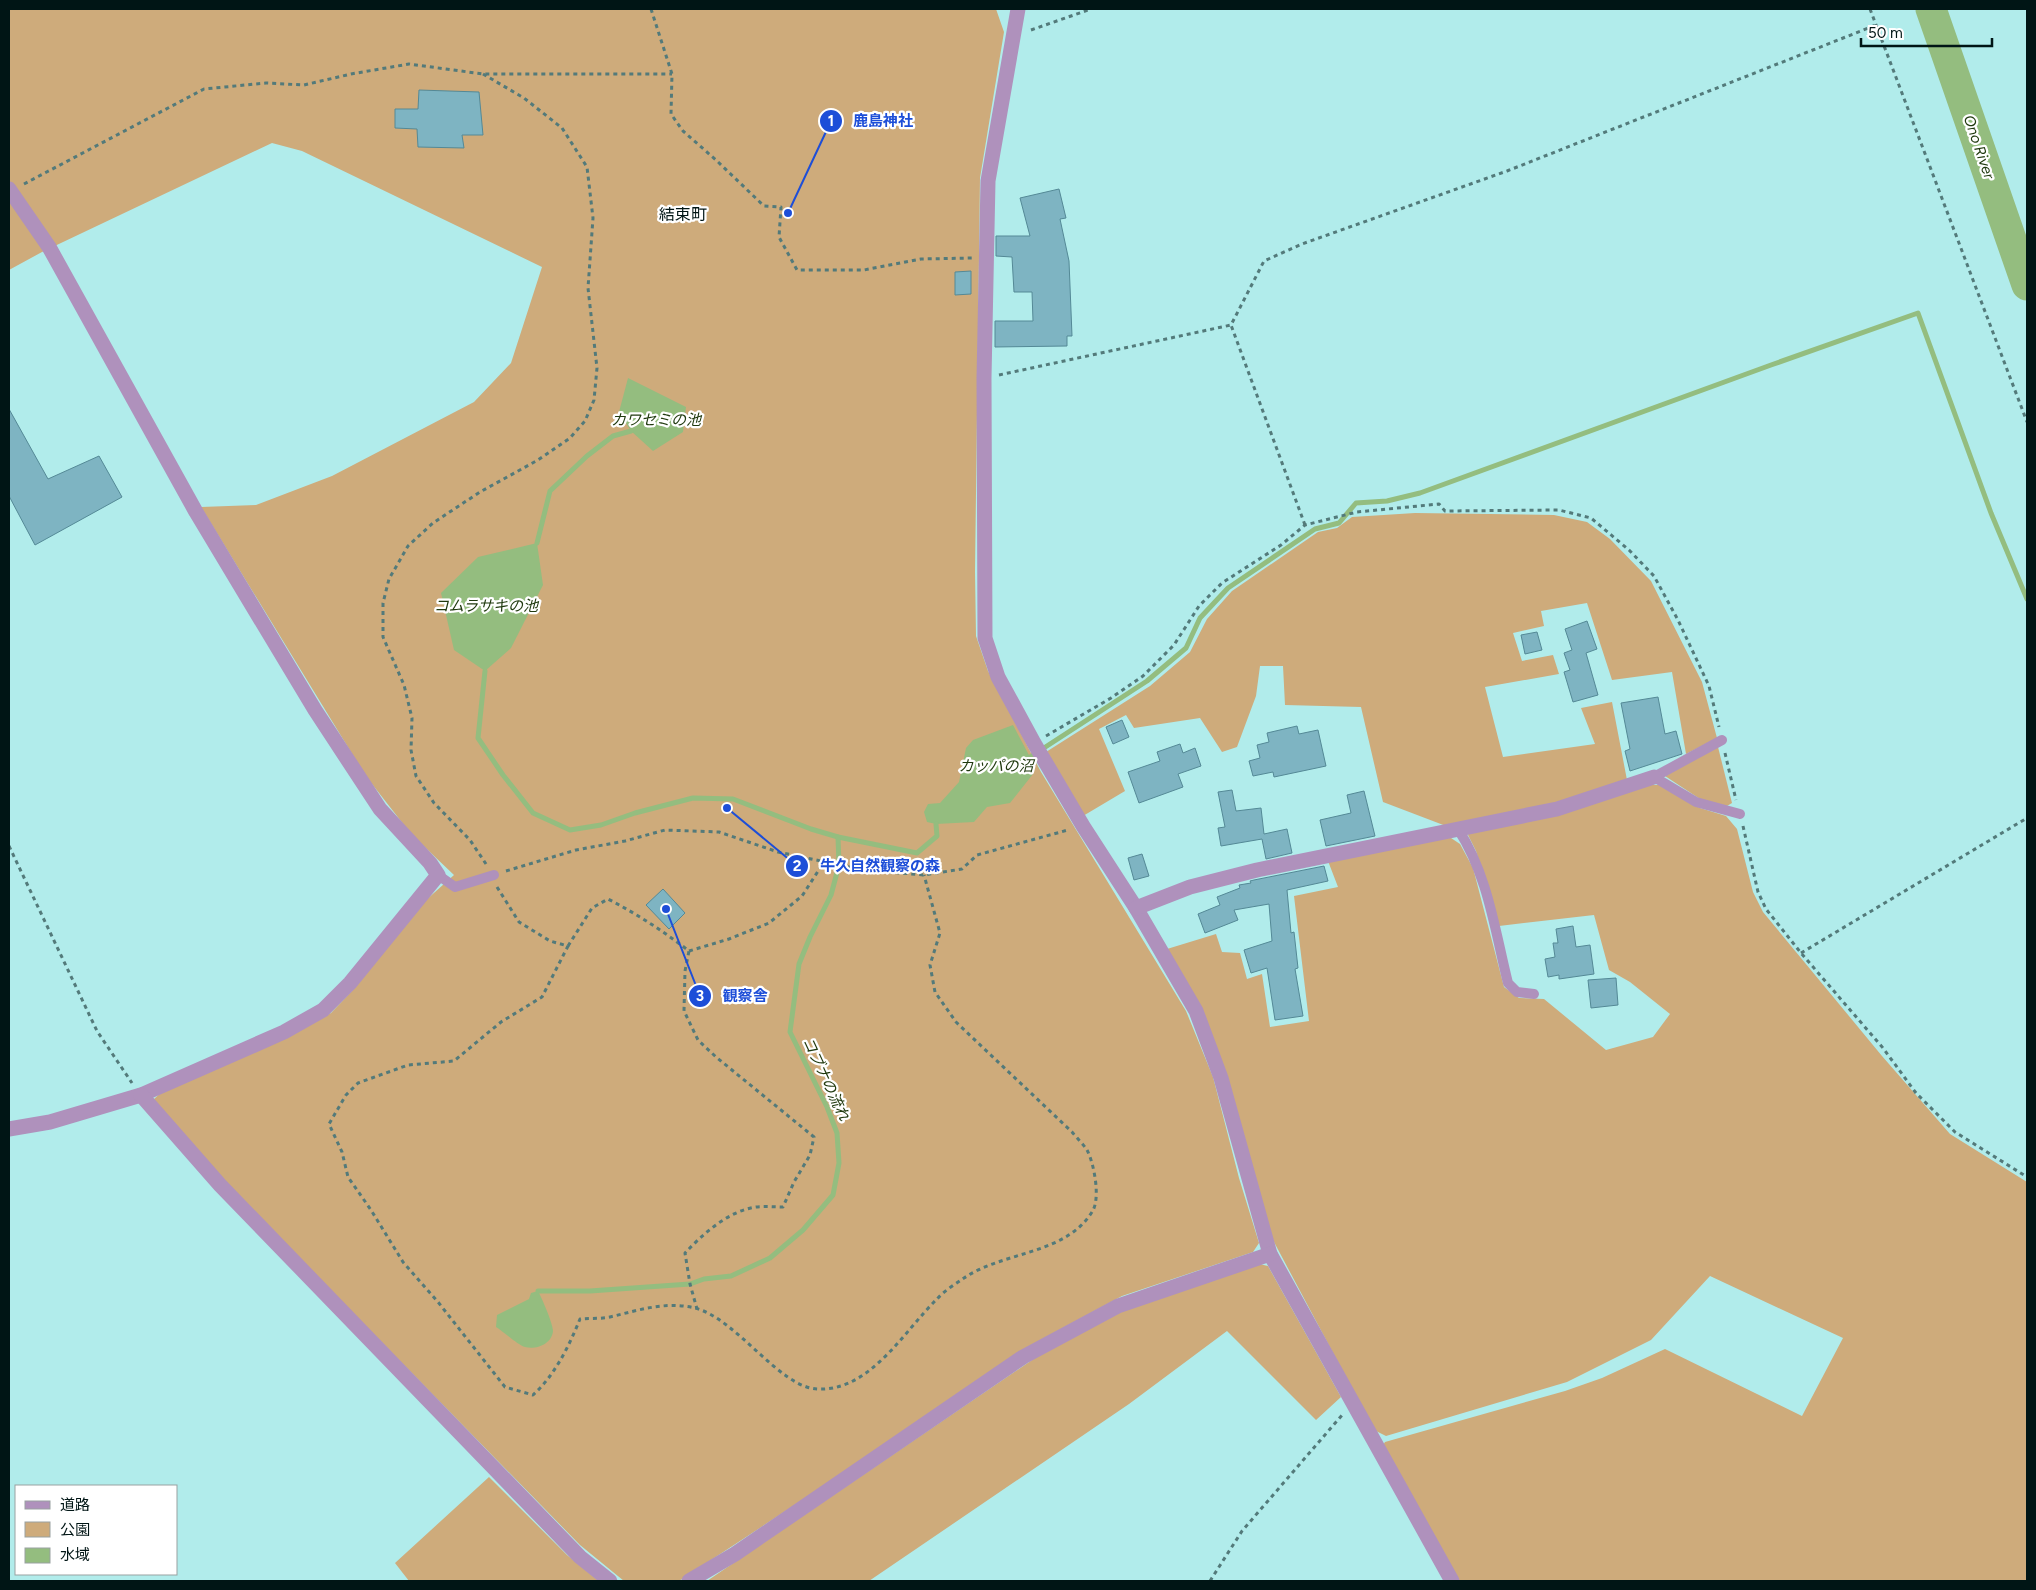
<svg xmlns="http://www.w3.org/2000/svg" width="2036" height="1590" font-family="Figtree,'Noto Sans JP',sans-serif">
<style>
.green{fill:#ceab7b}
.water{fill:#94bd7f}
.lines{fill:none;stroke-linecap:round;stroke-linejoin:round}
.stream{stroke:#94bd7f;stroke-width:5}
.river{stroke:#94bd7f;stroke-width:31}
.building{fill:#7eb4c2;stroke:#548996}
.path{stroke:#537a7a;stroke-width:3;stroke-dasharray:4 4;stroke-linecap:butt}
.service{stroke:#af91bc;stroke-width:10}
.minor{stroke:#af91bc;stroke-width:15}
.labels{text-anchor:middle;stroke-width:4.5;stroke-linejoin:round;paint-order:stroke}
.water-label{font-size:15px;font-style:italic;fill:#203a0f;stroke:#fff}
.quarter-label{font-size:16px;fill:#001515;stroke:#fff}
.leader{fill:none;stroke:#1d4ed8;stroke-width:2}
.callout-dot{fill:#1d4ed8;stroke:#fff;stroke-width:2}
.mark-label{font-size:15px;text-anchor:middle;font-weight:bold;fill:#fff}
.callout-label{font-size:15px;text-anchor:middle;font-weight:bold;fill:#1d4ed8;stroke:#fff;stroke-width:4.5;stroke-linejoin:round;paint-order:stroke}
</style>
<rect width="100%" height="100%" fill="#b1eceb"/>
<g class="green">
<path d="M 9,9 L 996,9 L 1004,32 L 980,178 L 975,572 L 976,636 L 988,671 L 1041,772 L 1186,1011 L 1213,1077 L 1239,1178 L 1259,1243 L 1253,1252 L 1122,1296 L 1022,1350 L 854,1466 L 679,1581 L 624,1581 L 580,1545 L 228,1185 L 153,1100 L 165,1089 L 275,1043 L 331,1013 L 352,991 L 425,901 L 454,875 L 411,834 L 365,775 L 201,507 L 256,505 L 332,476 L 474,402 L 511,363 L 542,267 L 302,151 L 272,143 L 42,252 L 9,270 Z"/>
<path d="M 1415,513 L 1554,515 L 1587,522 L 1610,539 L 1651,581 L 1702,682 L 1717,738 L 1686,754 L 1672,672 L 1612,680 L 1587,603 L 1541,611 L 1544,626 L 1513,633 L 1522,661 L 1553,655 L 1559,674 L 1485,687 L 1503,757 L 1595,744 L 1581,708 L 1612,702 L 1627,780 L 1559,802 L 1446,826 L 1383,802 L 1361,707 L 1285,705 L 1283,666 L 1260,666 L 1256,696 L 1237,747 L 1222,752 L 1200,718 L 1134,728 L 1126,715 L 1099,729 L 1125,791 L 1083,816 L 1046,752 L 1150,686 L 1190,652 L 1207,619 L 1232,591 L 1318,532 L 1337,528 L 1352,517 Z"/>
<path d="M 1718,747 L 1732,803 L 1727,806 L 1700,799 L 1665,776 Z"/>
<path d="M 1646,785 L 1659,785 L 1700,808 L 1726,816 L 1737,829 L 1753,892 L 1763,912 L 1882,1056 L 1950,1134 L 2027,1182 L 2027,1581 L 1457,1581 L 1382,1447 L 1385,1442 L 1565,1391 L 1602,1378 L 1665,1349 L 1802,1416 L 1843,1338 L 1710,1276 L 1651,1340 L 1567,1382 L 1386,1436 L 1374,1430 L 1274,1242 L 1167,949 L 1216,934 L 1222,952 L 1240,953 L 1247,979 L 1262,974 L 1270,1027 L 1309,1021 L 1294,896 L 1338,887 L 1328,861 L 1448,836 L 1460,844 L 1473,868 L 1504,987 L 1519,998 L 1544,999 L 1606,1050 L 1653,1037 L 1670,1014 L 1630,982 L 1609,970 L 1594,915 L 1499,926 L 1476,851 L 1468,835 L 1471,830 Z"/>
<path d="M 1255,1263 L 1268,1266 L 1341,1397 L 1316,1420 L 1227,1331 L 1129,1404 L 869,1581 L 707,1581 L 1035,1358 L 1121,1312 Z"/>
<path d="M 489,1477 L 567,1555 L 599,1581 L 409,1581 L 395,1563 Z"/>
</g>
<g class="water">
<path d="M 628,378 L 686,407 L 683,432 L 653,451 L 631,431 L 619,412 Z"/>
<path d="M 537,543 L 543,585 L 511,648 L 485,671 L 454,650 L 441,593 L 478,557 Z"/>
<path d="M 1013,725 L 1030,757 L 1033,774 L 1010,803 L 987,807 L 974,822 L 936,824 L 927,822 L 924,812 L 928,804 L 940,803 L 959,782 L 966,748 L 973,740 Z"/>
<path d="M 538,1291 C 542,1298 553,1324 553,1331 C 552,1344 536,1350 525,1347 C 518,1345 504,1332 496,1327 L 497,1315 L 529,1299 L 531,1293 Z"/>
</g>
<g class="lines">
<g class="stream">
<path d="M 537,543 L 550,491 L 587,456 L 613,436 L 631,431"/>
<path d="M 485,671 L 478,738 L 503,775 L 533,813 L 570,830 L 601,825 L 635,813 L 693,798 L 733,799 L 811,829 L 838,837 L 917,853 L 937,836 L 936,824"/>
<path d="M 1030,757 L 1147,681 L 1186,648 L 1200,618 L 1228,588 L 1315,529 L 1339,523 L 1356,503 L 1387,501 L 1420,493 L 1771,365 L 1918,313 L 1991,513 L 2027,599"/>
<path d="M 538,1291 L 590,1291 L 690,1284 L 704,1279 L 731,1276 L 770,1258 L 803,1230 L 833,1195 L 839,1163 L 837,1133 L 827,1107 L 790,1032 L 799,964 L 810,937 L 831,895 L 839,865 L 838,837"/>
</g>
<path class="river" d="M 1931,9 L 2027,285"/>
</g>
<g class="building">
<path d="M 419,90 L 479,92 L 483,135 L 462,135 L 464,148 L 418,147 L 417,129 L 395,128 L 395,109 L 418,109 Z"/>
<path d="M 1059,189 L 1066,218 L 1060,219 L 1069,261 L 1072,336 L 1067,336 L 1067,346 L 995,347 L 995,321 L 1033,321 L 1032,292 L 1014,292 L 1012,257 L 996,256 L 996,236 L 1030,236 L 1020,198 Z"/>
<path d="M 971,271 L 971,294 L 955,295 L 955,272 Z"/>
<path d="M 9,409 L 48,479 L 99,456 L 122,497 L 35,545 L 9,496 Z"/>
<path d="M 1587,621 L 1597,649 L 1586,653 L 1598,695 L 1573,702 L 1564,672 L 1570,670 L 1564,653 L 1572,650 L 1565,629 Z"/>
<path d="M 1537,632 L 1542,650 L 1525,654 L 1521,635 Z"/>
<path d="M 1658,697 L 1665,734 L 1676,731 L 1682,754 L 1630,771 L 1625,751 L 1630,749 L 1621,703 Z"/>
<path d="M 1122,720 L 1129,737 L 1113,744 L 1106,727 Z"/>
<path d="M 1297,726 L 1299,734 L 1318,730 L 1326,766 L 1274,777 L 1273,772 L 1253,776 L 1249,761 L 1260,758 L 1257,745 L 1269,742 L 1267,733 Z"/>
<path d="M 1180,744 L 1183,753 L 1195,748 L 1201,766 L 1178,774 L 1183,787 L 1139,803 L 1128,772 L 1160,761 L 1157,752 Z"/>
<path d="M 1232,790 L 1236,811 L 1261,808 L 1264,834 L 1287,829 L 1292,853 L 1266,859 L 1262,839 L 1221,846 L 1218,828 L 1225,827 L 1218,792 Z"/>
<path d="M 1364,791 L 1375,836 L 1326,846 L 1320,820 L 1351,813 L 1347,795 Z"/>
<path d="M 1142,854 L 1149,876 L 1134,880 L 1128,858 Z"/>
<path d="M 1324,866 L 1328,881 L 1287,890 L 1291,933 L 1294,932 L 1298,968 L 1295,969 L 1303,1016 L 1275,1020 L 1267,968 L 1251,973 L 1244,950 L 1272,941 L 1269,904 L 1234,910 L 1238,920 L 1205,933 L 1198,914 L 1220,905 L 1217,897 L 1240,888 L 1239,885 L 1251,883 L 1250,881 L 1254,880 Z"/>
<path d="M 663,889 L 685,913 L 669,929 L 646,905 Z"/>
<path d="M 1573,926 L 1576,947 L 1590,945 L 1594,974 L 1559,979 L 1559,975 L 1548,977 L 1545,959 L 1555,957 L 1553,943 L 1558,943 L 1556,929 Z"/>
<path d="M 1616,978 L 1618,1005 L 1591,1008 L 1588,980 Z"/>
</g>
<g class="lines">
<g class="path">
<path d="M 651,9 L 672,74 L 671,114 L 683,131 L 716,160 L 764,206 L 781,207 L 779,237 L 797,270 L 864,270 L 921,259 L 972,258"/>
<path d="M 1870,9 L 2027,422"/>
<path d="M 1031,30 L 1091,9"/>
<path d="M 483,74 L 524,98 L 562,128 L 587,167 L 593,218 L 588,288 L 597,368 L 594,400 L 585,421 L 570,438 L 538,460 L 480,492 L 433,523 L 408,546 L 389,579 L 383,603 L 383,637 L 404,685 L 412,718 L 411,750 L 416,776 L 434,803 L 470,840 L 486,864"/>
<path d="M 24,184 L 204,89 L 266,83 L 304,85 L 351,74 L 409,64 L 483,74 L 672,74"/>
<path d="M 999,375 L 1231,325"/>
<path d="M 1305,525 L 1231,325 L 1264,261 L 1302,244 L 1507,171 L 1876,25"/>
<path d="M 1046,736 L 1111,698 L 1143,676 L 1174,645 L 1199,606 L 1222,583 L 1281,545 L 1305,525 L 1357,512 L 1439,504 L 1445,511 L 1559,510 L 1591,518 L 1629,550 L 1654,576 L 1678,620 L 1709,686 L 1719,727"/>
<path d="M 1725,753 L 1736,800"/>
<path d="M 1743,826 L 1758,892 L 1766,909 L 1801,953 L 1883,1048 L 1916,1093 L 1955,1132 L 2027,1177"/>
<path d="M 9,846 L 97,1031 L 132,1083"/>
<path d="M 506,871 L 576,850 L 625,841 L 665,830 L 719,832 L 778,852 L 864,870 L 924,875 L 962,869 L 977,855 L 1068,830"/>
<path d="M 497,887 L 519,922 L 550,941 L 568,946 L 542,997 L 501,1022 L 454,1061 L 408,1065 L 358,1083 L 346,1095 L 329,1124 L 342,1152 L 348,1177 L 371,1210 L 403,1262 L 438,1302 L 505,1387 L 533,1395 C 555,1375 569,1346 580,1319 C 590,1318 601,1319 610,1317 C 639,1310 666,1301 695,1308 C 737,1319 779,1387 817,1389 C 870,1392 904,1331 937,1299 C 944,1291 955,1284 964,1278 C 1004,1251 1065,1255 1092,1212 C 1101,1199 1094,1163 1087,1150 C 1083,1144 1077,1138 1072,1132 L 956,1022 L 935,992 L 930,965 L 940,933 L 924,875"/>
<path d="M 568,946 L 592,908 L 608,899 C 637,914 663,931 689,951 L 685,971 L 684,1011 L 698,1040 L 716,1057 L 814,1137 L 810,1155 L 794,1182 L 783,1207 C 774,1207 765,1206 756,1207 C 728,1211 703,1234 685,1253 L 690,1284 L 697,1309"/>
<path d="M 689,951 L 729,939 L 769,923 L 802,896 L 824,862"/>
<path d="M 1801,953 L 2027,818"/>
<path d="M 1210,1581 L 1242,1531 L 1343,1414"/>
</g>
<g class="service">
<path d="M 1654,777 L 1696,802 L 1740,814"/>
<path d="M 1654,777 L 1722,740"/>
<path d="M 1458,829 C 1488,875 1495,931 1508,983 L 1517,992 L 1534,994"/>
<path d="M 438,875 L 455,887 L 494,875"/>
</g>
<g class="minor">
<path d="M 1018,9 L 988,181 L 984,378 L 985,638 L 998,677 L 1034,743 L 1083,826 L 1136,908 L 1196,1011 L 1221,1078 L 1270,1254 L 1452,1581"/>
<path d="M 9,189 L 49,247 L 196,512 L 315,710 L 380,809 L 430,863 L 438,875 L 350,983 L 323,1010 L 284,1032 L 141,1095 L 50,1122 L 9,1129"/>
<path d="M 1136,908 L 1190,887 L 1257,870 L 1557,809 L 1654,777"/>
<path d="M 141,1095 L 220,1185 L 580,1557 L 610,1581"/>
<path d="M 689,1581 L 735,1554 L 1023,1357 L 1118,1306 L 1270,1254"/>
</g>
</g>
<g class="labels">
<g class="water-label">
<text transform="translate(1979 147) rotate(71)" y="5">Ono River</text>
<text x="656" y="425">カワセミの池</text>
<text x="486" y="611">コムラサキの池</text>
<text x="996" y="771">カッパの沼</text>
<text transform="translate(826 1079) rotate(65)" y="5">コブナの流れ</text>
</g>
<g class="quarter-label">
<text x="683" y="220">結束町</text>
</g>
</g>
<path class="leader" d="M788 213L831 121M727 808L797 866M666 909L700 996"/>
<g class="callout-dot">
<circle cx="788" cy="213" r="5"/>
<circle cx="727" cy="808" r="5"/>
<circle cx="666" cy="909" r="5"/>
<circle cx="831" cy="121" r="12"/>
<circle cx="797" cy="866" r="12"/>
<circle cx="700" cy="996" r="12"/>
</g>
<g class="mark-label">
<text x="831" y="126">1</text>
<text x="797" y="871">2</text>
<text x="700" y="1001">3</text>
</g>
<g class="callout-label">
<text x="883" y="126">鹿島神社</text>
<text x="880" y="871">牛久自然観察の森</text>
<text x="745" y="1001">観察舎</text>
</g>
<rect width="2036" height="1590" fill="none" stroke="#001515" stroke-width="20"/>
<rect x="15" y="1485" width="162" height="90" fill="#ffffff" stroke="#99a1a1"/>
<rect x="25" y="1501" width="25" height="8" fill="#af91bc" stroke="#99a1a1"/>
<text x="60" y="1510" font-size="15" fill="#001515">道路</text>
<rect x="25" y="1522" width="25" height="15" fill="#ceab7b" stroke="#99a1a1"/>
<text x="60" y="1535" font-size="15" fill="#001515">公園</text>
<rect x="25" y="1548" width="25" height="15" fill="#94bd7f" stroke="#99a1a1"/>
<text x="60" y="1560" font-size="15" fill="#001515">水域</text>
<path d="M1861 38v8h131v-8" fill="none" stroke="#001515" stroke-width="2.5"/>
<text x="1868" y="38" font-size="15" fill="#001515" stroke="#ffffff" stroke-width="4" paint-order="stroke">50 m</text>
</svg>
